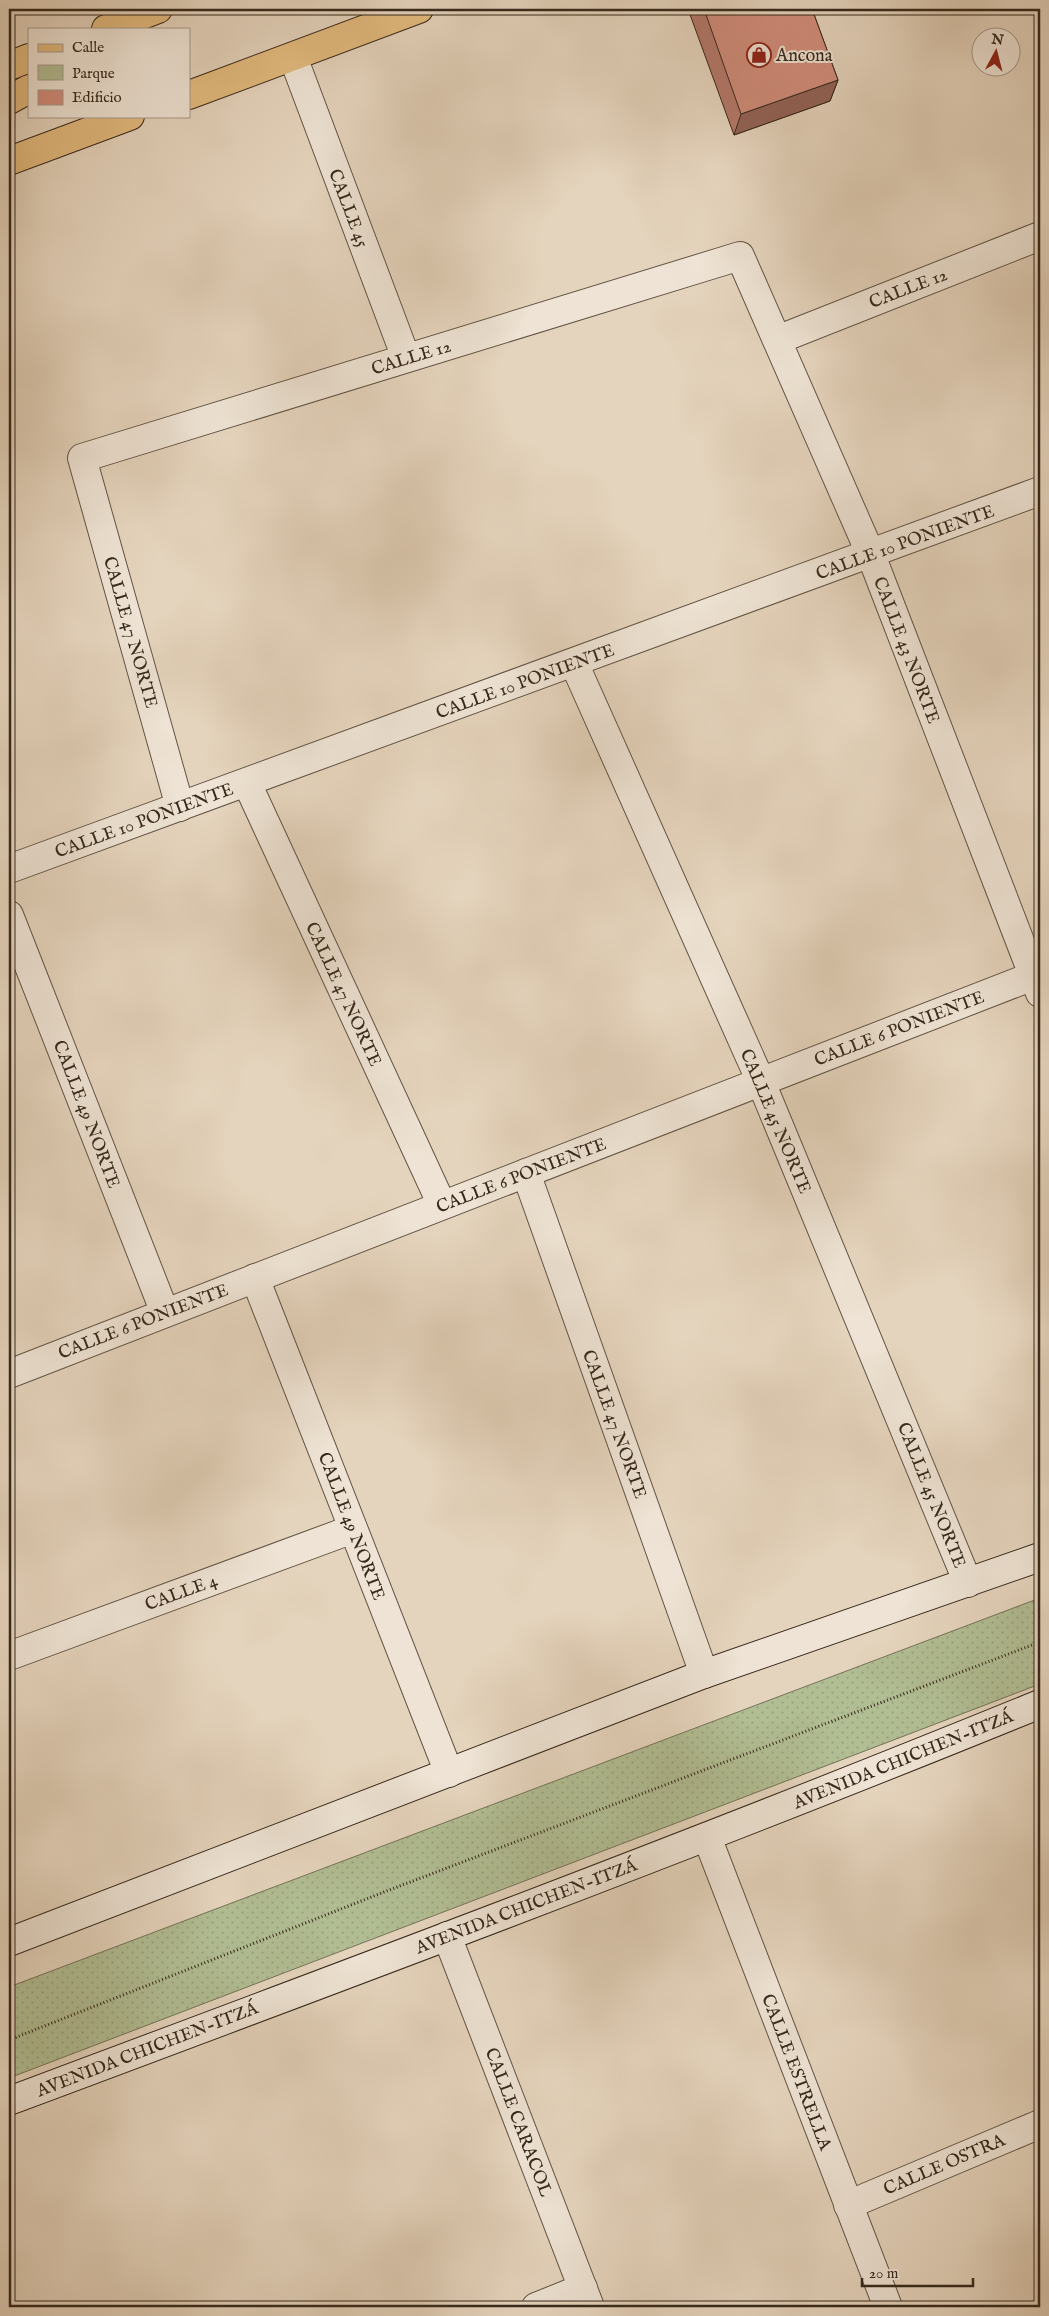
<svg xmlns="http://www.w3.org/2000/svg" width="1049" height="2316" font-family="'IM FELL English',serif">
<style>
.green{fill:url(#green-dots);stroke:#747358}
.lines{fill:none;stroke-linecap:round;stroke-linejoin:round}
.street-casing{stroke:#625444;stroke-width:30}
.secondary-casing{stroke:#37291c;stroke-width:30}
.primary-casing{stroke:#37291c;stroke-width:30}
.path{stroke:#37291c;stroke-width:3;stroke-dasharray:1 2.5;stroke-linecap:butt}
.street{stroke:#eee3d4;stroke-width:28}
.secondary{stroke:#eee3d4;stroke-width:28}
.primary{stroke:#e2ba7e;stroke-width:28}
.wall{fill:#b4796b;stroke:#37291c}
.shaded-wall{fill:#926357;stroke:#37291c}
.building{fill:#d18d7c;stroke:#37291c}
.labels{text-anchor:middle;stroke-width:4;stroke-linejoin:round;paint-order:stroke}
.poi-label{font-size:18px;fill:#37291c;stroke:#eee3d4;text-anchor:start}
.street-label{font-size:18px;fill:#37291c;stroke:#eee3d4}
</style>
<defs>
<pattern id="green-dots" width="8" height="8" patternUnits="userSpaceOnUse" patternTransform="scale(1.25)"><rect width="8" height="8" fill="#b1bd93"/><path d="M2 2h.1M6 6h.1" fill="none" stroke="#99a27e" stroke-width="1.8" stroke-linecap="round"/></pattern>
</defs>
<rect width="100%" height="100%" fill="#e5d4bd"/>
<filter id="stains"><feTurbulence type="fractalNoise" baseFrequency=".004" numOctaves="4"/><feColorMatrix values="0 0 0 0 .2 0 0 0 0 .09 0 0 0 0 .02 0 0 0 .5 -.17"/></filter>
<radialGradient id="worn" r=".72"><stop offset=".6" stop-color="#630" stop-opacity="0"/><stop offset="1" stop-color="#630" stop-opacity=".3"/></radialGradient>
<path class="green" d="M 1040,1598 L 1040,1684 L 9,2078 L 9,1987 Z"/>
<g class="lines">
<defs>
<g id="street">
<path d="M 293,57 L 406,358"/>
<path d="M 777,340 L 1040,236"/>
<path d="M 574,663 L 761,1082 L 968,1583"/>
<path d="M 247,783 L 442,1205"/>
<path d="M 180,807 L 82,458 L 740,256 L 871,555 L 1040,993"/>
<path d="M 9,869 L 1040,491"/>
<path d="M 9,915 L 165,1313"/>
<path d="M 526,1173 L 704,1674"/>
<path d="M 255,1278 L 449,1773"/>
<path d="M 9,1374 L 1033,976"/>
<path d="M 9,1656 L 353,1529"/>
<path d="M 707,1837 L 888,2307"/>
<path d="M 447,1936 L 590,2307"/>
<path d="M 848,2205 L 1040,2124"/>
<path d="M 536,2307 L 583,2288"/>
</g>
<g id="secondary">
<path d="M 9,1942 L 704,1674 L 1040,1557"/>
<path d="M 9,2101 C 354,1972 699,1843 1040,1704"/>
</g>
<g id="primary">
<path d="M 106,29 L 158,9"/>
<path d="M 9,66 L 29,58"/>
<path d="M 189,95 L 419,9"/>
<path d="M 9,100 L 29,89"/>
<path d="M 9,161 L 130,116"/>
</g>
</defs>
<use href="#street" class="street-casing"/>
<use href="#secondary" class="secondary-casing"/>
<use href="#primary" class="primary-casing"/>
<path class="path" d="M 9,2040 L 384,1892 L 1040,1642"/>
<use href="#street" class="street"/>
<use href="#secondary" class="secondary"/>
<use href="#primary" class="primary"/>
</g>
<path class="wall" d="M 688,9 L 812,9 L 838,80 L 830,101 L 734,135 Z"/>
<path class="shaded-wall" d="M 838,80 L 830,101 L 734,135 L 741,114 Z"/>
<path class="building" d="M 704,9 L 812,9 L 838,80 L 741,114 Z"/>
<defs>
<symbol id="shop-ring" viewBox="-11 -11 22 22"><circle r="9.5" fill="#eee3d4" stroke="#8f2418" stroke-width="1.5"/><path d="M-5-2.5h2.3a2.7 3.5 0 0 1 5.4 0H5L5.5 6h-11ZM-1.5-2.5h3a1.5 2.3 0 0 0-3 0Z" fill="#8f2418"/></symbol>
</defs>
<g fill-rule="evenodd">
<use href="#shop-ring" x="745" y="41" width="28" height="28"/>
</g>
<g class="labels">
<g class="poi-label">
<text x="776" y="61">Ancona</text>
</g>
<g class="street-label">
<text transform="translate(349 208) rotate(69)" y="6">CALLE 45</text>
<text transform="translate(908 288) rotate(-21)" y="6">CALLE 12</text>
<text transform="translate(411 357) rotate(-17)" y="6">CALLE 12</text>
<text transform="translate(905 542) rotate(-20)" y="6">CALLE 10 PONIENTE</text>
<text transform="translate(131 632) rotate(74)" y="6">CALLE 47 NORTE</text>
<text transform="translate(907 650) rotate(69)" y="6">CALLE 43 NORTE</text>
<text transform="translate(525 681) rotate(-20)" y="6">CALLE 10 PONIENTE</text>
<text transform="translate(144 820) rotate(-20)" y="6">CALLE 10 PONIENTE</text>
<text transform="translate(344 994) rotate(65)" y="6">CALLE 47 NORTE</text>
<text transform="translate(899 1028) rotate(-21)" y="6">CALLE 6 PONIENTE</text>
<text transform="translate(87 1114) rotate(69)" y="6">CALLE 49 NORTE</text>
<text transform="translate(776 1121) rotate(67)" y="6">CALLE 45 NORTE</text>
<text transform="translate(521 1175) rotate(-21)" y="6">CALLE 6 PONIENTE</text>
<text transform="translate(143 1321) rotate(-21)" y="6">CALLE 6 PONIENTE</text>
<text transform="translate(615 1424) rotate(70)" y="6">CALLE 47 NORTE</text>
<text transform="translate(932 1495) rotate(68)" y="6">CALLE 45 NORTE</text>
<text transform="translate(352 1526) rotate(69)" y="6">CALLE 49 NORTE</text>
<text transform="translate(181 1592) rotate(-20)" y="6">CALLE 4</text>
<text transform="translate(903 1759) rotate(-22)" y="6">AVENIDA CHICHEN-ITZÁ</text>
<text transform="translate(526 1906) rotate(-21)" y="6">AVENIDA CHICHEN-ITZÁ</text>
<text transform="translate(147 2049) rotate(-21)" y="6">AVENIDA CHICHEN-ITZÁ</text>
<text transform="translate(797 2072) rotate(69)" y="6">CALLE ESTRELLA</text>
<text transform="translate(519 2122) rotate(69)" y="6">CALLE CARACOL</text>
<text transform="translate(944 2164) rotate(-23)" y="6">CALLE OSTRA</text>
</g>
</g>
<rect width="1049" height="2316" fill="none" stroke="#e5d4bd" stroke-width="30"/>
<rect x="10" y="10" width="1029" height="2296" fill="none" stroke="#37291c" stroke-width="2.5"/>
<rect x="15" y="15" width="1019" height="2286" fill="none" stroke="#37291c"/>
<rect x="28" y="28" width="162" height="90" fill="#eee3d4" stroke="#a5998a"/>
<rect x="38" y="44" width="25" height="8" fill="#e2ba7e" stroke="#a5998a"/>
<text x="72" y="52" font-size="15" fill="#37291c">Calle</text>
<rect x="38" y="65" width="25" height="15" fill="#b1bd93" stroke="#a5998a"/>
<text x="72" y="78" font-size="15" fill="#37291c">Parque</text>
<rect x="38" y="90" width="25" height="15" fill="#d18d7c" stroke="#a5998a"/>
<text x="72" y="102" font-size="15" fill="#37291c">Edificio</text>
<g transform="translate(996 52) rotate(7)"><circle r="24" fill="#eee3d4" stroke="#a5998a"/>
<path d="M0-4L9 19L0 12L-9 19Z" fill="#8f2418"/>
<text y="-8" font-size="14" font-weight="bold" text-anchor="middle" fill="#37291c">N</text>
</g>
<path d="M862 2278v8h111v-8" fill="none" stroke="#37291c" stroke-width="2.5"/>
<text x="869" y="2278" font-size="15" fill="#37291c" stroke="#eee3d4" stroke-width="4" paint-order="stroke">20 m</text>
<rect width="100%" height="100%" filter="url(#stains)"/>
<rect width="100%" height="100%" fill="url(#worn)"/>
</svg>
